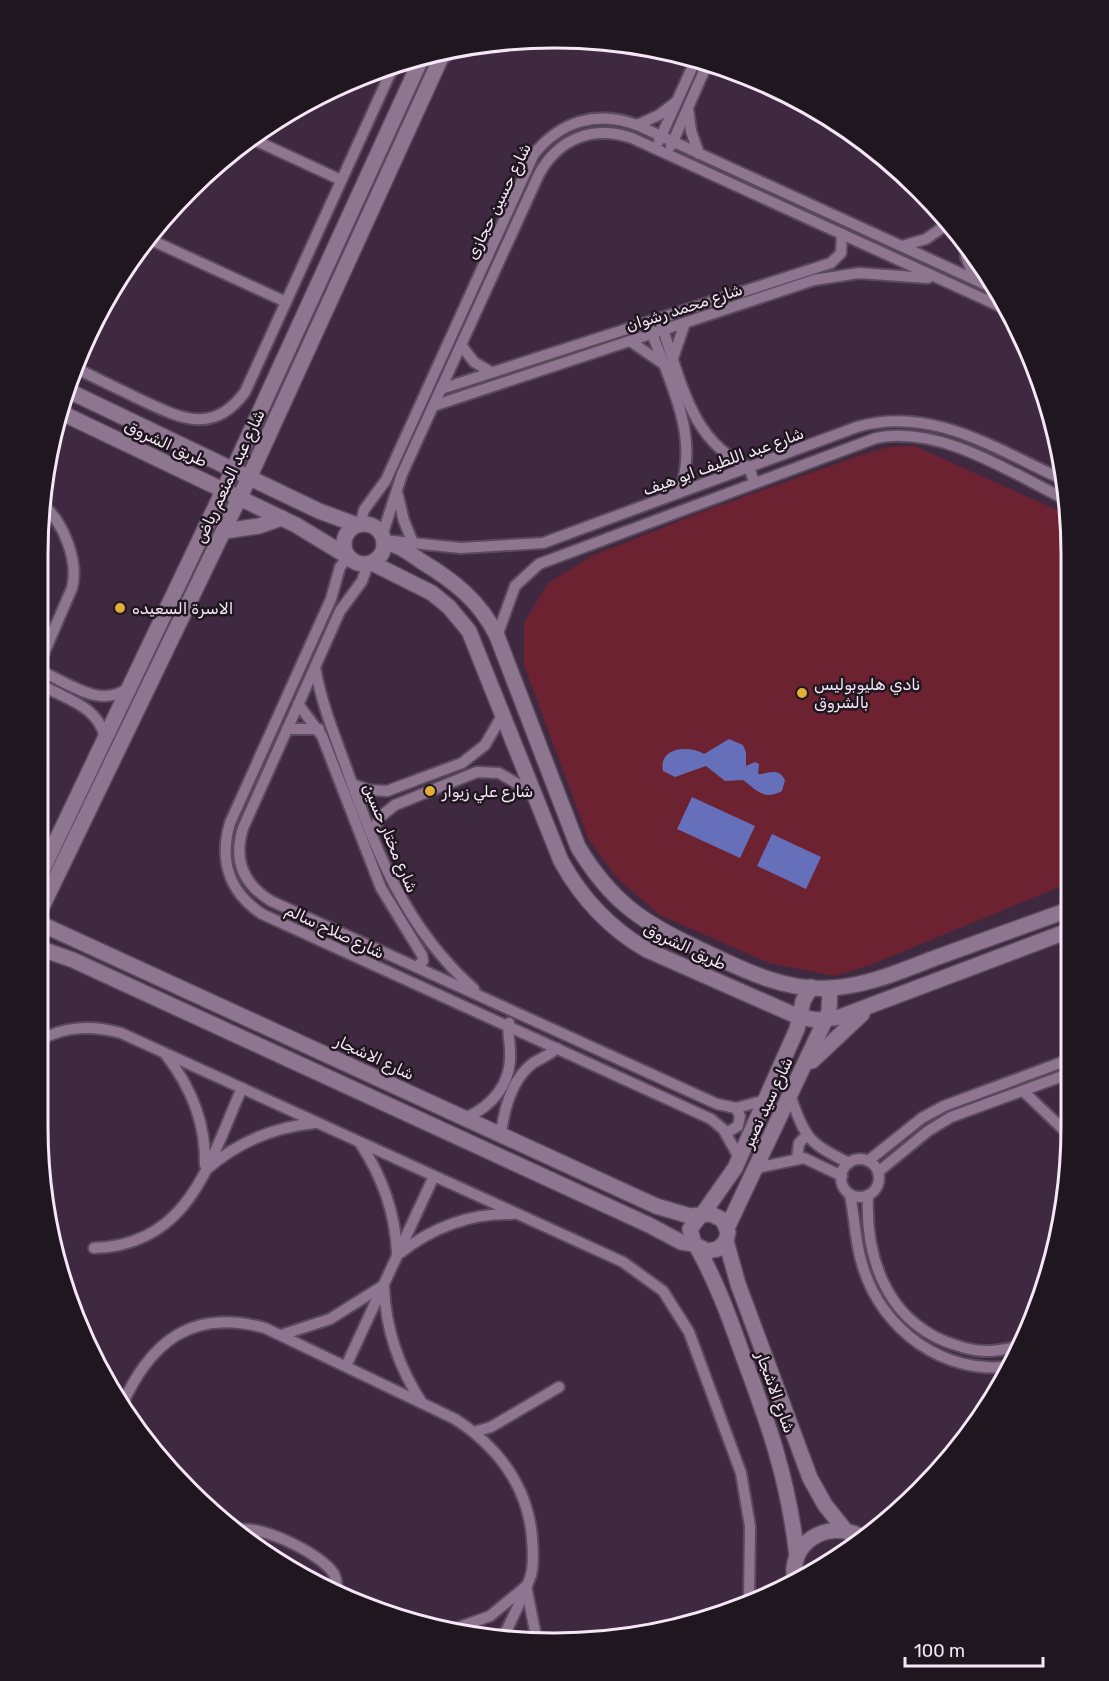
<svg xmlns="http://www.w3.org/2000/svg" width="1109" height="1681" font-family="Rubik,Cairo,sans-serif">
<style>
.green{fill:#6d2231}
.water{fill:#666fb9}
.lines{fill:none;stroke-linecap:round;stroke-linejoin:round}
.street-casing{stroke:#5b495c;stroke-width:14}
.secondary-casing{stroke:#5b495c;stroke-width:18}
.street{stroke:#8f7690;stroke-width:10}
.secondary{stroke:#8f7690;stroke-width:15}
.poi-dot{fill:#e3ae35;stroke:#201620;stroke-width:2}
.labels{text-anchor:middle;stroke-width:5;stroke-linejoin:round;paint-order:stroke}
.street-label{font-size:16px;fill:#f5e7f6;stroke:#201620}
.poi-label{font-size:16px;fill:#f5e7f6;stroke:#201620;text-anchor:start}
.rim{fill:none;stroke:#f5e7f6;stroke-width:3}
</style>
<rect width="100%" height="100%" fill="#3f2940"/>
<path class="green" d="M 915,446 L 1070,516 L 1069,883 L 870,965 L 835,976 L 769,963 L 660,915 L 617,878 L 588,838 L 524,665 L 524,623 L 548,583 L 592,556 L 710,509 L 864,454 L 889,447 Z"/>
<g class="water">
<path d="M 729,739 L 743,745 L 746,752 L 746,766 L 755,762 L 759,764 L 758,774 C 769,774 778,767 785,780 L 782,791 C 763,801 757,790 743,780 L 725,781 L 706,766 L 675,777 L 663,771 C 658,747 689,745 704,754 Z"/>
<path d="M 692,797 L 755,826 L 740,858 L 677,829 Z"/>
<path d="M 772,834 L 821,857 L 806,889 L 757,866 Z"/>
</g>
<g class="lines">
<defs>
<g id="street">
<path d="M 440,61 L 455,49"/>
<path d="M 688,108 L 691,131 L 699,154"/>
<path d="M 637,125 L 659,115 L 676,102"/>
<path d="M 250,138 L 341,180"/>
<path d="M 659,141 L 696,59"/>
<path d="M 671,146 L 708,62"/>
<path d="M 149,239 L 286,302"/>
<path d="M 965,241 L 966,257 L 975,280"/>
<path d="M 902,246 L 926,239 L 949,223"/>
<path d="M 661,324 C 681,379 690,442 749,467 L 754,482"/>
<path d="M 650,328 C 669,381 701,437 679,493"/>
<path d="M 630,341 L 662,363"/>
<path d="M 461,345 L 474,362 L 491,372"/>
<path d="M 673,358 L 685,323"/>
<path d="M 78,369 C 97,379 117,388 137,398 C 178,417 212,437 245,392 L 394,65"/>
<path d="M 441,389 L 831,263 L 841,253 L 842,234"/>
<path d="M 433,406 L 814,280 L 859,273 L 928,278"/>
<path d="M 397,492 L 404,521 L 413,543"/>
<path d="M 360,525 L 364,510 L 386,480 L 534,154 C 561,121 597,110 637,125 L 995,289"/>
<path d="M 382,536 L 402,474 L 539,174 C 559,138 593,125 632,138 L 1008,310"/>
<path d="M 393,541 L 461,548 L 543,543 L 857,427 C 932,405 997,450 1064,480"/>
<path d="M 348,557 L 340,567 L 331,599 L 230,823 C 219,860 229,892 262,914 L 711,1119 L 723,1129 L 740,1159"/>
<path d="M 368,564 L 362,581 L 340,611 L 243,828 C 233,860 243,884 271,901 L 717,1104 L 736,1108 L 766,1100"/>
<path d="M 497,636 L 515,586 L 539,564 L 876,438 C 941,425 1009,472 1067,500"/>
<path d="M 41,660 L 72,588 C 79,561 63,521 42,504"/>
<path d="M 315,667 C 321,702 334,734 346,767 C 375,850 406,929 474,989"/>
<path d="M 45,673 C 71,685 103,709 129,687"/>
<path d="M 47,688 C 70,700 98,708 105,737"/>
<path d="M 298,704 L 322,736 L 381,888 L 422,955 L 423,961 L 417,967"/>
<path d="M 287,729 L 319,729"/>
<path d="M 352,784 L 369,790 L 387,791 L 462,763 L 485,745 L 503,714"/>
<path d="M 371,834 L 380,817 L 395,805 L 477,772 L 499,773 L 533,793"/>
<path d="M 38,1041 C 65,1026 91,1025 121,1033 L 623,1262 L 663,1291 L 689,1332 L 741,1473 L 750,1526 L 749,1601"/>
<path d="M 166,1055 C 191,1087 206,1123 205,1165"/>
<path d="M 1023,1091 L 1067,1133"/>
<path d="M 790,1095 C 806,1139 807,1142 849,1163"/>
<path d="M 465,1118 C 493,1106 512,1083 510,1051 C 510,1041 507,1032 509,1023"/>
<path d="M 726,1133 L 738,1126 L 740,1116 L 736,1108"/>
<path d="M 501,1134 C 504,1109 512,1079 533,1063 C 541,1058 550,1055 557,1048"/>
<path d="M 360,1143 C 382,1176 395,1212 397,1252"/>
<path d="M 797,1158 L 799,1143 L 806,1136"/>
<circle cx="860" cy="1178" r="19"/>
<path d="M 868,1161 L 922,1118 L 944,1106 L 1068,1060"/>
<path d="M 757,1168 L 804,1158 L 842,1176"/>
<path d="M 207,1169 C 238,1142 274,1127 315,1123"/>
<path d="M 878,1172 L 928,1131 L 951,1117 L 1068,1074"/>
<path d="M 850,1195 C 855,1218 855,1244 863,1267 C 882,1330 945,1376 1011,1366"/>
<path d="M 868,1195 C 865,1255 885,1316 944,1341 C 958,1346 974,1352 989,1351 C 999,1351 1011,1348 1021,1346"/>
<path d="M 94,1248 C 190,1245 209,1162 242,1088"/>
<path d="M 400,1253 C 433,1227 470,1213 513,1214"/>
<path d="M 384,1288 C 386,1331 399,1368 422,1403"/>
<path d="M 281,1335 L 330,1319 L 381,1287"/>
<path d="M 346,1366 L 434,1176"/>
<path d="M 121,1407 C 150,1342 191,1308 265,1328 L 455,1419 C 497,1446 528,1486 532,1538 C 533,1550 534,1564 531,1575 C 524,1596 512,1618 503,1638"/>
<path d="M 474,1432 L 491,1427 L 559,1387"/>
<path d="M 234,1531 C 256,1521 322,1554 334,1574 C 337,1580 337,1586 336,1592"/>
<path d="M 526,1586 L 537,1641"/>
<path d="M 348,1599 L 362,1605"/>
<path d="M 457,1628 L 490,1616 L 524,1588"/>
</g>
<g id="secondary">
<path d="M 71,392 L 319,511 L 357,525"/>
<path d="M 64,414 L 296,525 L 347,556"/>
<circle cx="364" cy="544" r="20"/>
<path d="M 225,531 L 259,526 L 282,518"/>
<path d="M 384,542 C 398,544 409,553 421,561 C 454,581 480,601 497,636 L 578,847 C 610,900 641,922 697,948 C 737,967 784,992 831,988 C 867,986 901,971 935,958 C 980,942 1024,926 1068,910"/>
<path d="M 372,563 L 432,593 L 449,607 L 469,631 L 561,861 C 582,899 609,928 647,950 L 799,1017 L 817,1020 L 840,1017 L 1068,931"/>
<path d="M 39,877 L 233,470 L 423,55"/>
<path d="M 39,913 L 249,478 L 444,51"/>
<path d="M 39,923 L 656,1206 L 690,1216 L 711,1214 L 723,1220 L 728,1232 L 726,1241 L 718,1249 L 707,1251 L 694,1244 L 690,1229 L 699,1217"/>
<path d="M 39,948 L 73,960 L 649,1225 L 681,1242 L 694,1244"/>
<path d="M 812,1061 L 862,1014"/>
<path d="M 702,1215 L 735,1168 L 797,1029 L 803,1001 L 811,987"/>
<path d="M 727,1228 L 829,1012 L 830,988"/>
<path d="M 726,1241 L 738,1284 L 810,1478 L 825,1505 L 845,1530"/>
<path d="M 697,1247 C 716,1281 729,1316 742,1353 C 769,1425 788,1478 797,1556"/>
<path d="M 795,1582 C 787,1543 827,1519 860,1536"/>
</g>
</defs>
<use href="#street" class="street-casing"/>
<use href="#secondary" class="secondary-casing"/>
<use href="#street" class="street"/>
<use href="#secondary" class="secondary"/>
</g>
<g class="poi-dot">
<circle cx="120" cy="608" r="6"/>
<circle cx="802" cy="693" r="6"/>
<circle cx="430" cy="791" r="6"/>
</g>
<g class="labels">
<g class="street-label">
<text transform="translate(498 201) rotate(-64)" y="6">شارع حسين حجازى</text>
<text transform="translate(684 307) rotate(-18)" y="6">شارع محمد رشوان</text>
<text transform="translate(166 443) rotate(25)" y="6">طريق الشروق</text>
<text transform="translate(723 461) rotate(-20)" y="6">شارع عبد اللطيف ابو هيف</text>
<text transform="translate(229 476) rotate(-65)" y="6">شارع عبد المنعم رياض</text>
<text transform="translate(391 838) rotate(67)" y="6">شارع مختار حسين</text>
<text transform="translate(335 931) rotate(25)" y="6">شارع صلاح سالم</text>
<text transform="translate(685 946) rotate(25)" y="6">طريق الشروق</text>
<text transform="translate(375 1057) rotate(25)" y="6">شارع الاشجار</text>
<text transform="translate(767 1102) rotate(-65)" y="6">شارع سيد نصير</text>
<text transform="translate(776 1392) rotate(70)" y="6">شارع الاشجار</text>
</g>
<g class="poi-label">
<text x="132" y="614">الاسرة السعيده</text>
<text x="814" y="690">نادي هليوبوليس<tspan x="814" dy="18">بالشروق</tspan></text>
<text x="442" y="797">شارع علي زيوار</text>
</g>
</g>
<path d="M0 0H1109V1681H0ZM554 48H555A506 506 0 0 1 1061 554V1127A506 506 0 0 1 555 1633H554A506 506 0 0 1 48 1127V554A506 506 0 0 1 554 48Z" fill="#201620" fill-rule="evenodd"/>
<path class="rim" d="M554 48H555A506 506 0 0 1 1061 554V1127A506 506 0 0 1 555 1633H554A506 506 0 0 1 48 1127V554A506 506 0 0 1 554 48Z"/>
<path d="M905 1657v9h138v-9" fill="none" stroke="#f5e7f6" stroke-width="3"/>
<text x="914" y="1657" font-size="18" fill="#f5e7f6" stroke="#201620" stroke-width="4.5" paint-order="stroke">100 m</text>
</svg>
